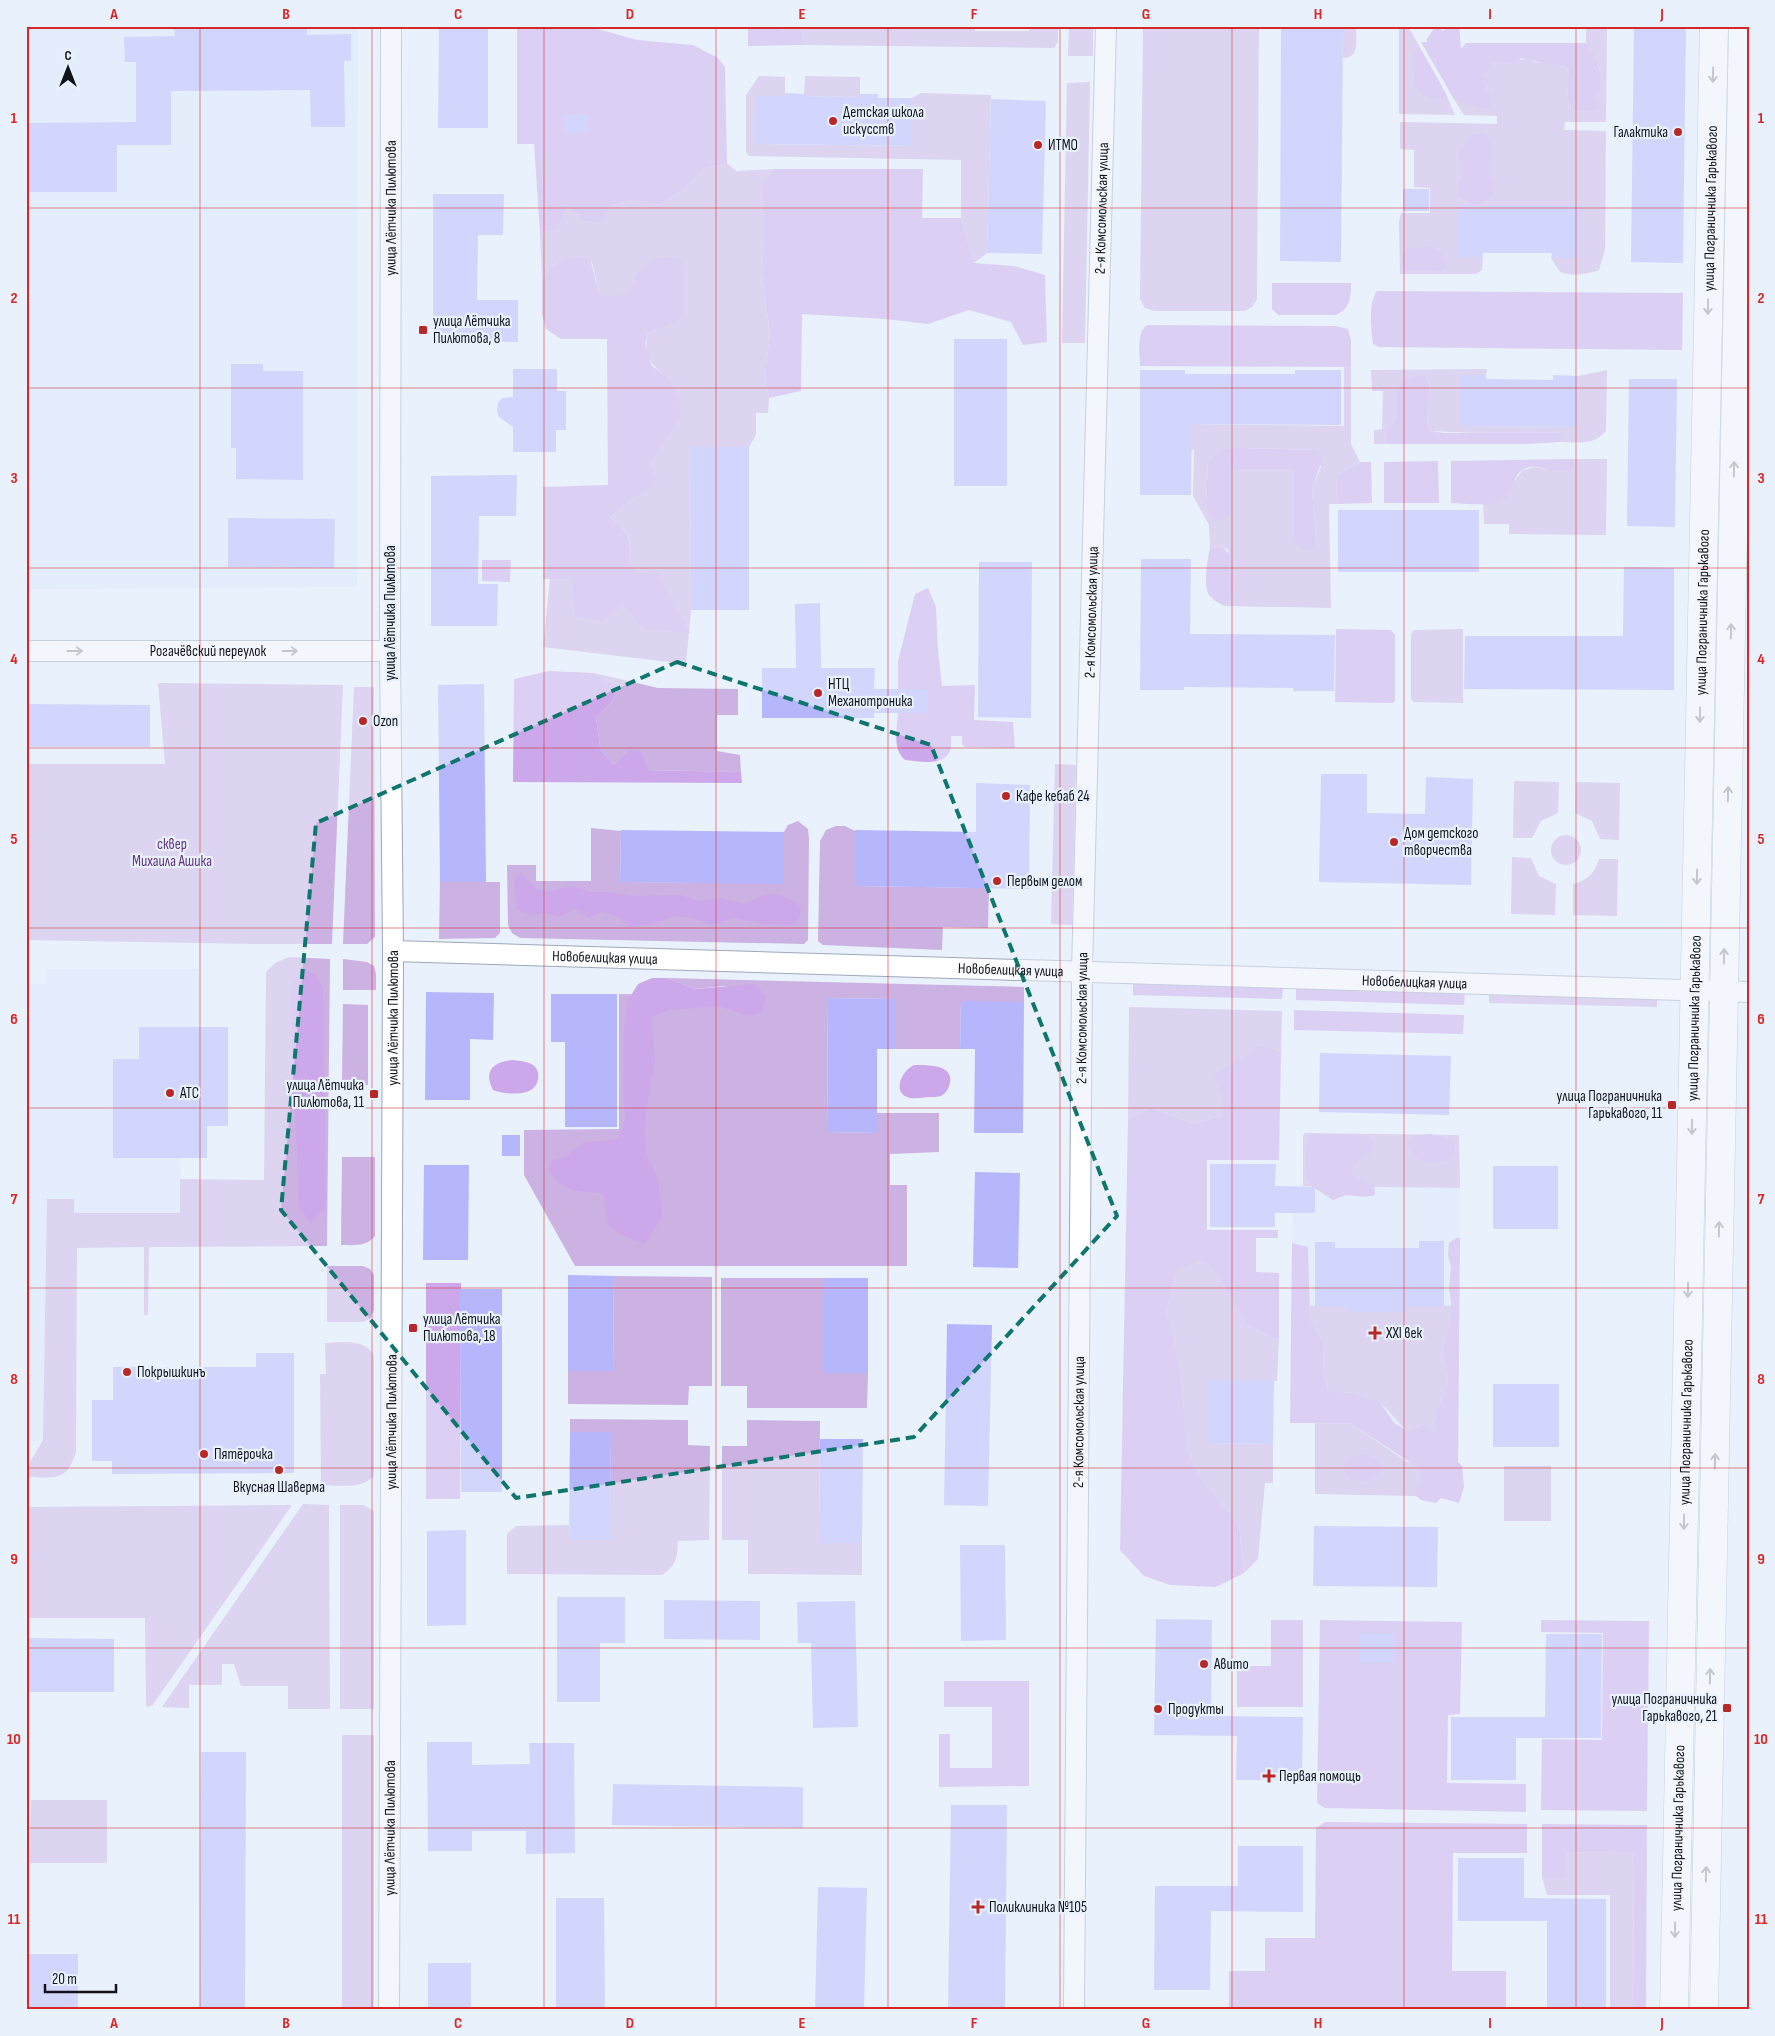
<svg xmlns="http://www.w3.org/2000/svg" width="1775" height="2036" font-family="'Sofia Sans Condensed',sans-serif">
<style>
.built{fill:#dbe8fc}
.green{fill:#ccb1e3;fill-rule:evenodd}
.forest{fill:#cca7ea}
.building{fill:#b6b6fd}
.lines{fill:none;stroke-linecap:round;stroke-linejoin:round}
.street-casing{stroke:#9da9ba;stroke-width:22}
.secondary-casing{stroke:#9da9ba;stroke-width:29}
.street{stroke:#fff;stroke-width:20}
.secondary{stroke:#fff;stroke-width:28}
.oneway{stroke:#949698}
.marked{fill:none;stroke:#0f766e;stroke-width:4;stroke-dasharray:10 6;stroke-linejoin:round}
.grid{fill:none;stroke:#d62828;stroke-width:1;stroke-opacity:0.55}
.poi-dot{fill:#b72826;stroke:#e9f1fc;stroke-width:2}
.labels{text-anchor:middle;stroke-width:4.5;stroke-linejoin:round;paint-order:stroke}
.poi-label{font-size:15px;fill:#11151b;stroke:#e9f1fc;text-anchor:start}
.street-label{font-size:15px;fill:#11151b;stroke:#e9f1fc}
.park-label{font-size:15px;fill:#633582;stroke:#e9f1fc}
.neatline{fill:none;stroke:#d62828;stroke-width:2}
.grid-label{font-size:16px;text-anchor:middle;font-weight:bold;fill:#d62828}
</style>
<rect width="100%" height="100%" fill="#e9f1fc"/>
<g class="built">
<path d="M 26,26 L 358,26 L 357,587 L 26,589 Z"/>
<path d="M 47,969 L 199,969 L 199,1027 L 228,1027 L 228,1126 L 191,1127 L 191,1144 L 207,1145 L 207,1158 L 180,1158 L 181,1213 L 74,1213 L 47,1199 L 43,1440 L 26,1441 L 26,984 L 46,984 Z"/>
<path d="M 1293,1186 L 1460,1188 L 1458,1462 L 1407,1462 L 1350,1423 L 1290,1423 Z"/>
</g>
<g class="green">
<path d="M 780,26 L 974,26 L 975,31 L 1029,31 L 1030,26 L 1058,26 L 1058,42 L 1054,48 L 802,45 L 802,31 L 780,31 Z"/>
<path d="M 1069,26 L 1093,26 L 1093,56 L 1068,56 Z"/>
<path d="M 1143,26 L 1259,26 L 1257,299 L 1252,307 L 1245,311 L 1154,311 L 1145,308 L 1140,299 Z"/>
<path d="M 1343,26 L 1356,26 C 1356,40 1360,58 1343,58 Z"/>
<path d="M 1399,26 L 1408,26 L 1445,92 L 1455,115 L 1399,114 Z"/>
<path d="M 1586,26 L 1607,26 L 1606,122 L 1565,122 L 1564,130 L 1606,131 L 1605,250 L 1599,270 C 1589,274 1571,277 1561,272 C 1557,269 1554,262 1551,258 L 1580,258 L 1580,206 L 1458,206 L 1457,257 L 1483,257 L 1482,270 L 1476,274 L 1400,274 L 1399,221 L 1401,213 L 1430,213 L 1430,188 L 1414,187 L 1414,150 L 1400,149 L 1400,122 L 1497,124 L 1497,116 L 1464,115 L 1455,101 L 1473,105 L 1485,90 L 1490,79 L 1483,73 L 1489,61 L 1529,59 L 1539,63 L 1557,63 L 1569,70 L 1567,82 L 1568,100 L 1573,110 L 1596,100 L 1598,94 L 1600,69 L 1586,43 Z"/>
<path d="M 759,76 L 785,77 L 785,96 L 755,96 L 755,144 L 911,146 L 912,98 L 921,93 L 991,95 L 987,253 L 974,263 L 961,218 L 961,160 L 749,156 L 746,152 L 746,95 Z"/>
<path d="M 805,76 L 860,77 L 860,97 L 804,96 Z"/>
<path d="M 1090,82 L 1085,343 L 1062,343 L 1067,83 Z"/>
<path d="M 727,163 L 736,171 L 774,169 L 761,184 L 764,222 L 762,274 L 770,334 L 765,375 L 769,398 L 768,413 L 756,413 L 756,435 L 749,447 L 690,447 L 691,610 L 686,664 L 543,647 L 550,579 L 572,579 L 640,573 L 629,562 C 633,541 628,529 610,517 L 630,500 L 647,492 L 655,481 L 650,463 L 662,444 L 670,379 C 652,366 642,357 648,333 L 668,326 L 683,295 L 684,277 L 634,285 L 628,293 L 614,298 L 599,294 L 592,262 L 562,259 L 542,276 L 540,232 L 558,230 L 567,207 L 585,221 L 601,224 L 611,206 L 631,200 L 660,205 L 685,188 L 703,169 Z"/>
<path d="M 1344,367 L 1351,367 L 1351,444 L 1360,462 L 1338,474 L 1338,504 L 1329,504 L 1331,608 L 1224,606 L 1233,596 L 1228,550 L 1220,546 L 1210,549 L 1209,525 L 1193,496 L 1194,450 L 1189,449 L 1190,424 L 1344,426 ZM 1243,448 L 1316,450 L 1321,467 L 1312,489 L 1316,540 L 1294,540 L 1294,469 L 1231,469 L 1206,504 L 1208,463 Z"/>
<path d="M 1487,369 L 1486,375 L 1459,375 L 1459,426 L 1576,427 L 1578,376 L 1607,370 L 1606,431 C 1593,446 1578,442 1560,442 L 1563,437 L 1431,431 L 1427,423 L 1430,387 L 1426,376 L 1411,376 L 1401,379 L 1397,390 L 1397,419 L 1386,431 L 1385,444 L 1374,444 L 1374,430 L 1382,429 L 1383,391 L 1372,391 L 1371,370 Z"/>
<path d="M 1573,459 L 1607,459 L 1606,535 L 1509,534 L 1509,524 L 1484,524 L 1483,503 L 1492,503 L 1509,493 L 1511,485 L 1523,470 L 1535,467 L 1545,469 L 1575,463 Z"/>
<path d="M 1463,629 L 1463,703 L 1413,702 L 1411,698 L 1411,634 L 1414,630 Z"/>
<path d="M 594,673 L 658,688 L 738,689 L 738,715 L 717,715 L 717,751 L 740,755 L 741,772 L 646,770 L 642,751 L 628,751 L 613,765 L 600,747 L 596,717 L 612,702 L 617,687 Z"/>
<path d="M 158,683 L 343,685 L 332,944 L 261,944 L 26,940 L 26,764 L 165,764 Z"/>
<path d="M 354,687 L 374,687 L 375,937 L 367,944 L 343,944 Z"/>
<path d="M 1055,764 L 1076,765 L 1072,925 L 1051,924 Z"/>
<path d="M 1514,781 L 1559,782 L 1558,813 L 1541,821 L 1532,838 L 1513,838 Z"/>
<path d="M 1576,782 L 1620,783 L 1619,840 L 1600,839 L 1592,821 L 1575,813 Z"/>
<path d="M 798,821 L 808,829 L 809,839 L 808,940 L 804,944 L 520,938 L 512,933 L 508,925 L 507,865 L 536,865 L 536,881 L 591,881 L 591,828 L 621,831 L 620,882 L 784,883 L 784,832 L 788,825 Z"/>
<path d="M 836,826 L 845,826 L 855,831 L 855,886 L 989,888 L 988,928 L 943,927 L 942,950 L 823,945 L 818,941 L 820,841 L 826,830 Z"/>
<circle cx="1566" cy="850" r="15"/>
<path d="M 1512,857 L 1531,858 L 1539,876 L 1556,884 L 1555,915 L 1511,914 Z"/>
<path d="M 1599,859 L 1618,859 L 1617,916 L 1573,915 L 1573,884 C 1588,880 1594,874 1599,859 Z"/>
<path d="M 440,882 L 500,882 L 500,933 L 495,938 L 439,939 Z"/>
<path d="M 289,957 L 330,959 L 327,1246 L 149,1247 L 148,1315 L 144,1315 L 144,1247 L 77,1248 L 76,1452 C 66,1483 55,1477 26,1477 L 26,1469 L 43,1440 L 47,1199 L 74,1199 L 74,1213 L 180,1213 L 180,1179 L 264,1180 L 266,972 L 275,963 Z"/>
<path d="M 343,959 L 367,962 L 374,966 L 376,974 L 376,990 L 343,990 Z"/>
<path d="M 667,978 L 1024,987 L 1024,1002 L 961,1002 L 960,1049 L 895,1049 L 895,999 L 828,998 L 827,1132 L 876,1133 L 877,1113 L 939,1113 L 939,1152 L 890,1154 L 890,1185 L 907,1185 L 907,1266 L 575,1266 L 524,1175 L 524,1130 L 619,1129 L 619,994 L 765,997 L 724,986 L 695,989 Z"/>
<path d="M 1489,995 L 1657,999 L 1657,1007 L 1489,1003 Z"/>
<path d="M 343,1004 L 368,1005 L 368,1085 L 342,1085 Z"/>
<path d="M 1129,1007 L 1282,1011 L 1281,1052 L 1262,1045 L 1223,1096 L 1223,1115 L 1194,1124 L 1149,1107 L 1128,1121 Z"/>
<path d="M 1305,1133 L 1459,1135 L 1460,1188 L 1303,1186 L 1303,1136 Z"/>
<path d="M 342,1157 L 375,1157 L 375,1236 C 366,1247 355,1245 341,1245 Z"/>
<path d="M 1200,1261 L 1213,1269 L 1247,1325 L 1279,1340 L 1277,1381 L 1208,1381 L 1208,1443 L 1273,1444 L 1273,1483 L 1265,1483 L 1258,1559 L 1244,1573 L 1239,1525 L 1201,1479 L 1186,1448 L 1166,1314 L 1177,1270 Z"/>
<path d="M 327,1266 L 363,1266 L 370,1269 L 374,1275 L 374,1310 L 370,1319 L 363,1322 L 327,1322 Z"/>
<path d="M 614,1276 L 712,1277 L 712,1386 L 689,1386 L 688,1405 L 568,1404 L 568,1371 L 613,1371 Z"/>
<path d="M 721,1278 L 823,1278 L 823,1373 L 868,1373 L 867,1408 L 747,1408 L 747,1386 L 721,1386 Z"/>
<path d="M 1310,1306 L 1348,1306 L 1348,1312 L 1408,1312 L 1408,1306 L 1451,1306 L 1451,1318 L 1442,1352 L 1447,1370 L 1448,1382 L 1445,1395 L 1436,1410 L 1434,1432 L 1424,1425 L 1407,1431 L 1380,1402 L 1351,1393 L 1328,1391 L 1323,1374 L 1324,1344 L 1310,1319 Z"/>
<path d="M 325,1343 C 342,1343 365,1338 374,1356 L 374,1476 C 360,1490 338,1485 321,1485 L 320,1374 L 326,1374 Z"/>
<path d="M 570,1419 L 688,1420 L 688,1445 L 710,1446 L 709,1540 L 678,1541 C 677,1558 677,1565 662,1575 L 507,1574 L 507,1534 L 516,1526 L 569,1525 L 569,1540 L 610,1540 L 611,1432 L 570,1432 Z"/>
<path d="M 747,1420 L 820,1421 L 819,1543 L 862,1543 L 862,1575 L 748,1574 L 748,1540 L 722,1540 L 722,1446 L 747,1446 Z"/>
<path d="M 1315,1423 L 1350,1423 L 1407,1462 L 1458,1462 L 1458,1497 L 1315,1494 Z"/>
<rect x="1504" y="1466" width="47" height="55"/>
<path d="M 303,1504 L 329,1505 L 330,1709 L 288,1709 L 288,1686 L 241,1686 L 234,1664 L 222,1664 L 222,1685 L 189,1685 L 189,1708 L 162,1707 Z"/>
<path d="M 292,1505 L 152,1706 L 146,1707 L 145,1618 L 26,1618 L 26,1507 Z"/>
<path d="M 340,1505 L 363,1505 L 374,1511 L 374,1709 L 340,1709 Z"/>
<rect x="342" y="1735" width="32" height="275"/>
<path d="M 31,1800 L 107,1800 L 107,1863 L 30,1863 Z"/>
<path d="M 1565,1852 L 1634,1853 L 1633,2010 L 1610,2010 L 1610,1895 L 1547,1895 L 1542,1877 L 1565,1877 Z"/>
</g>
<g class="forest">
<path d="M 517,26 L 587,26 L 637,40 L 693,45 L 718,58 L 725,67 L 727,163 L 703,169 L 685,188 L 660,205 L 631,200 L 611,206 L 601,224 L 585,221 L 567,207 L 558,230 L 540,232 L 534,144 L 517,144 Z"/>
<path d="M 748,26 L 780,26 L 780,31 L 802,31 L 802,45 L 748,46 Z"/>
<path d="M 1445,26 L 1459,26 L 1461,49 L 1466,43 L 1586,43 C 1599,63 1606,76 1596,100 L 1600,106 L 1598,110 L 1573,110 L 1568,100 L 1567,82 L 1569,70 C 1560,61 1549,66 1538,62 C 1532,60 1527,59 1521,58 C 1510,69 1502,59 1489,62 L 1490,67 L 1484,74 L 1490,79 L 1485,90 L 1490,95 L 1491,106 L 1485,109 L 1455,101 L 1421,42 L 1427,42 L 1427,39 L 1435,27 L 1444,31 Z"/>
<path d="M 1418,45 L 1445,92 L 1447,97 C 1432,102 1423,98 1414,85 C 1416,77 1413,73 1413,65 C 1412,58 1416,51 1418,45 Z"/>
<path d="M 1483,134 C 1498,142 1489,161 1491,174 C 1491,179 1495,185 1496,189 L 1493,195 L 1477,206 L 1458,196 C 1456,183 1463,178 1464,166 L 1459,160 L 1459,152 L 1470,135 Z"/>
<path d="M 774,169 L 923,169 L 922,218 L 961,218 L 974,263 L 1014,266 L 1045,275 L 1047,342 L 1023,345 L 1011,322 L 969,310 L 928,324 L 885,319 L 802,314 L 801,391 L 769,398 L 765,375 L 770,334 L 762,274 L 764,222 L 761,184 Z"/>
<path d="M 1427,247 C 1439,248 1448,256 1446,268 C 1432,274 1418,268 1405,272 L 1402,268 L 1402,253 L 1407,249 Z"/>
<path d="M 582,257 L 591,262 L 599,294 C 619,299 633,296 636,274 L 657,257 L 681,259 L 684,277 L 684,315 L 668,326 L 648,333 L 645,344 L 652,366 L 670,379 L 678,399 L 681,416 L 650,463 L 656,481 L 647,492 L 630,500 L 610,517 C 628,530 632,540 629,562 L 640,573 L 658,574 L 690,633 L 643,628 L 623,604 L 604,621 L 575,616 L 572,579 L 543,579 L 543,487 L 608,485 L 607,339 L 561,339 L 546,329 L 542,314 L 542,276 L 562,259 Z"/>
<path d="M 1272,283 L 1351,283 C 1351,297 1350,309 1336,315 L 1278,315 L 1272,309 Z"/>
<path d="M 1377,291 L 1683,293 L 1682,350 L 1379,347 L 1373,344 C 1371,329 1368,303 1377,291 Z"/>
<path d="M 1147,325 L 1336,326 L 1348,329 L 1351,340 L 1351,367 L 1140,366 C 1140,354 1136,333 1147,325 Z"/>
<path d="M 1411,376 L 1426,376 L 1430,387 L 1427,423 L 1431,431 L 1444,433 L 1561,433 L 1563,437 L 1560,442 L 1528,444 L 1385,444 L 1386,431 L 1397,419 L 1397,390 L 1401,379 Z"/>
<path d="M 1243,448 L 1316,450 L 1323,457 L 1312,489 L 1316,541 L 1313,548 L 1307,550 L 1299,548 L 1294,540 L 1294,469 L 1231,469 L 1231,515 L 1219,521 L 1209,519 L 1206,504 L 1208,463 L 1220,450 Z"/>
<path d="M 1573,459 L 1575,463 L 1574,467 C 1553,479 1543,461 1524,469 C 1515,474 1513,484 1510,492 C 1501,510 1467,503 1451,503 L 1451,461 Z"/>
<path d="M 1438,461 L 1439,503 L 1384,503 L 1384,462 Z"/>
<path d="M 1360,462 L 1371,462 L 1372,503 L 1338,504 L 1338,474 Z"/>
<path d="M 1220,546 C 1238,556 1233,578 1233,596 L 1224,606 C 1219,603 1211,599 1208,593 C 1204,584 1207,559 1210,549 Z"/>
<path d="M 482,560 L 511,560 L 510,582 L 482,581 Z"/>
<path d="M 928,588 L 936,607 L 938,650 L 942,686 L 975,685 L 974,720 L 1013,722 L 1015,748 L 965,747 L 962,744 L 962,736 L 951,736 C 951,740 952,747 950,751 C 943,767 919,761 905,760 C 892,749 897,730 898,713 L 928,713 L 928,689 L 898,689 L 898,661 L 915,594 Z"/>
<path d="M 1336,629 L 1391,630 L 1395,635 L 1395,701 L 1393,703 L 1335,702 Z"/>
<path d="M 549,671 L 594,673 L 617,687 L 612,702 L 596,717 L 600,747 L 613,765 L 628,751 L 642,751 L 647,770 L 741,772 L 742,783 L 513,782 L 514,679 Z"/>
<path d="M 521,873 L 536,889 L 548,892 L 571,886 L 590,892 L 608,892 L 631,896 L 680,895 L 698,901 L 720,898 L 746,904 C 766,891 782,891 801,907 L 799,918 L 793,925 L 765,924 L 733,918 L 711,925 L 695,919 L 676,916 L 651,924 L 630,927 L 617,916 L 601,912 L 589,918 L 575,909 L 560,917 L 545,913 L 531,915 L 517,910 L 514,880 Z"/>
<path d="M 302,967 L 316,975 L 323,989 L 326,1208 L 311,1222 L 299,1208 L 290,988 Z"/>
<path d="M 652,978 L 667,978 L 695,989 L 755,984 L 766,997 L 763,1012 L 749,1016 L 719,1006 L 670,1010 L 651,1017 L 655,1060 L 646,1112 L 644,1134 L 647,1156 L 658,1179 L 662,1217 L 645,1244 L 621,1235 L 608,1224 L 603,1193 C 574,1191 567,1193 548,1170 L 552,1161 L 566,1156 L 583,1143 L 618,1139 L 625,1121 L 623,1081 L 624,1033 L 627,1002 L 638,984 Z"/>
<path d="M 1133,982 L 1283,987 L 1282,999 L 1133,995 Z"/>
<path d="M 1296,988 L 1465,993 L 1464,1005 L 1296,1000 Z"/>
<path d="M 1294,1010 L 1464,1015 L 1463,1034 L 1294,1030 Z"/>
<path d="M 1262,1045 L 1281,1052 L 1279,1160 L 1207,1160 L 1207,1230 L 1278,1230 L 1278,1238 L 1256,1238 L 1256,1272 L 1279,1273 L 1279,1340 L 1247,1325 L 1213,1269 L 1200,1261 L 1177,1270 L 1166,1314 L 1179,1367 L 1186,1448 L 1201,1479 L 1239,1525 L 1244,1573 L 1216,1587 L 1170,1585 L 1144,1576 L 1120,1550 L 1128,1121 L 1149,1107 L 1194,1124 L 1223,1115 L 1223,1096 L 1214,1075 Z"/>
<path d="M 513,1060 C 519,1061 527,1061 533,1065 C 542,1071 539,1087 529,1091 C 519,1095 502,1094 493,1090 C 483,1071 493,1062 513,1060 Z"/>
<path d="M 914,1065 C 926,1065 954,1064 950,1083 C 949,1088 946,1093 941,1096 C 938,1097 933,1097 930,1097 C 924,1097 916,1099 910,1098 C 892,1094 900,1072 914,1065 Z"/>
<path d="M 1322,1134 L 1368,1136 L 1373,1141 L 1372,1152 L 1354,1164 L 1351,1174 L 1374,1185 L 1375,1195 L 1365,1197 L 1346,1195 L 1333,1200 L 1310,1185 C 1303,1169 1305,1152 1309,1136 Z"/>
<path d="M 1430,1134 L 1445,1137 L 1454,1142 L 1455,1154 L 1452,1159 C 1434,1165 1414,1165 1407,1145 L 1412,1136 Z"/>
<path d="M 1456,1238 L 1460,1238 L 1458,1462 L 1462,1466 L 1464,1487 L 1459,1503 L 1441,1498 L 1436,1503 L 1421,1500 L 1415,1495 L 1421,1478 L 1419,1468 L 1350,1423 L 1290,1423 L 1292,1243 L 1308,1247 L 1310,1319 L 1324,1344 L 1323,1374 L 1328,1391 L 1351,1393 L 1380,1402 L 1394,1423 L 1407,1431 L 1424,1425 L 1434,1432 L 1436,1410 L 1445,1395 L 1448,1382 L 1447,1370 L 1442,1352 L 1451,1318 L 1451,1301 L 1449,1289 L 1451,1267 L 1448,1255 L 1449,1243 Z"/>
<path d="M 426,1283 L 461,1283 L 460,1499 L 426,1499 Z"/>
<path d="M 1366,1455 L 1376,1458 L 1382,1467 C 1376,1486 1360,1483 1345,1475 L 1345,1463 L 1355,1456 Z"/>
<path d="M 1271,1620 L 1303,1620 L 1303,1707 L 1237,1707 L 1237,1666 L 1271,1666 Z"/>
<path d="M 1320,1620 L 1462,1622 L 1460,1714 L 1448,1715 L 1447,1783 L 1526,1784 L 1526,1812 L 1325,1808 L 1317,1803 Z"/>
<path d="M 1541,1620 L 1649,1621 L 1647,1811 L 1541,1810 L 1542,1739 L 1602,1740 L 1603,1633 L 1541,1632 Z"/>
<path d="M 944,1681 L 1029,1681 L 1029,1786 L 939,1787 L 939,1734 L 950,1734 L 950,1768 L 992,1768 L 992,1707 L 944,1707 Z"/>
<path d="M 1325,1822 L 1527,1824 L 1527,1853 L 1453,1853 L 1452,1971 L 1506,1971 L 1506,2010 L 1229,2010 L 1229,1971 L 1265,1971 L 1265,1938 L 1315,1938 L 1316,1828 Z"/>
<path d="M 1542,1824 L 1647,1825 L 1646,2010 L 1633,2010 L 1634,1853 L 1566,1852 L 1565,1878 L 1542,1877 Z"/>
</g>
<g class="building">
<path d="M 174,26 L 307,26 L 307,35 L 351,34 L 351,61 L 344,61 L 345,127 L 311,127 L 310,90 L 171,91 L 171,145 L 117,145 L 117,192 L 26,192 L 26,123 L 136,122 L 136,62 L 125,62 L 124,37 L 175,36 Z"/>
<path d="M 439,26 L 488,26 L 488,128 L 438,128 Z"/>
<path d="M 1281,26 L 1343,26 L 1341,262 L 1280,261 Z"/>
<path d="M 1634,26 L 1686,26 L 1683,263 L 1631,262 Z"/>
<path d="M 785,93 L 804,94 L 804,96 L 860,97 L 860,94 L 878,94 L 878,98 L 912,98 L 912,146 L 754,144 L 755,96 L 785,96 Z"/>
<path d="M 991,99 L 1046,101 L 1042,254 L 987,253 Z"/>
<path d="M 588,114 L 588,132 L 565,133 L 564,115 Z"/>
<rect x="1403" y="189" width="26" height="22"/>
<path d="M 433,194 L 504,194 L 503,235 L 478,235 L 477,300 L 518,300 L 518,342 L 433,341 Z"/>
<path d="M 1457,206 L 1581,206 L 1580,258 L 1551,258 L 1552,253 L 1483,253 L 1483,257 L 1457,257 Z"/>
<rect x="954" y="339" width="53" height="147"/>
<path d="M 231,364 L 263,364 L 263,371 L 303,371 L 303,480 L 236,479 L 236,448 L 231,448 Z"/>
<path d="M 513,369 L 557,369 L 557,391 L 566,391 L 566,430 L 556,430 L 556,452 L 513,452 L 513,427 L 499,417 L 497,410 L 498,403 L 502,398 L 513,397 Z"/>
<path d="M 1140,370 L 1185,370 L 1185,374 L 1295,374 L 1295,370 L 1341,370 L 1341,425 L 1192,424 L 1191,495 L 1140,495 Z"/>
<path d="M 1459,375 L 1486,375 L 1486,379 L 1553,380 L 1553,375 L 1578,376 L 1577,427 L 1459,426 Z"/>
<path d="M 1629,379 L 1677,379 L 1675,527 L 1627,526 Z"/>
<path d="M 690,447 L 749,447 L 749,610 L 691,610 Z"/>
<path d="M 517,475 L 516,516 L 479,516 L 478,584 L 498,584 L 497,626 L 431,626 L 431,476 Z"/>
<rect x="1338" y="510" width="141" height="62"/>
<path d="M 228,518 L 335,519 L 334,568 L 228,567 Z"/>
<path d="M 1141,559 L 1191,559 L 1190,634 L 1335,635 L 1334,691 L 1293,691 L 1293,688 L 1184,687 L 1184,690 L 1140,690 Z"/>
<path d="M 979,562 L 1032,562 L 1031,718 L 978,717 Z"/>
<path d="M 1624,567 L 1674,568 L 1674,690 L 1464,689 L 1465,636 L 1623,636 Z"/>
<path d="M 820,603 L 821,668 L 875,668 L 874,689 L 928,689 L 928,713 L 874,713 L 874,718 L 762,718 L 762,668 L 796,668 L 795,604 Z"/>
<path d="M 484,684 L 486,882 L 440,882 L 438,685 Z"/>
<path d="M 26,704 L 150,705 L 150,747 L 26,747 Z"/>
<path d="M 1321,774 L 1367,774 L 1367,813 L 1425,814 L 1426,777 L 1473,779 L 1471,885 L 1319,882 Z"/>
<path d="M 976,783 L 1030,785 L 1029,889 L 855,886 L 855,830 L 976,832 Z"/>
<path d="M 621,830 L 784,832 L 784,884 L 620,882 Z"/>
<path d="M 426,992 L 494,993 L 493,1040 L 470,1039 L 470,1100 L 425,1100 Z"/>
<path d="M 551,994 L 617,994 L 617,1127 L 565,1127 L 565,1042 L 551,1042 Z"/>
<path d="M 828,998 L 895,999 L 895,1049 L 877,1049 L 877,1133 L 827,1132 Z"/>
<path d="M 961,1001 L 1024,1002 L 1023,1133 L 974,1133 L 975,1049 L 960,1049 Z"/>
<path d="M 139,1027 L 228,1027 L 228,1126 L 207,1126 L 207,1158 L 113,1158 L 113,1059 L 139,1059 Z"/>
<path d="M 1320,1053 L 1451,1056 L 1449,1115 L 1319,1112 Z"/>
<rect x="502" y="1135" width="18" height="21"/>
<path d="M 1210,1164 L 1276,1164 L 1275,1186 L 1315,1187 L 1315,1213 L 1275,1213 L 1275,1227 L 1210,1227 Z"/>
<path d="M 424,1165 L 469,1165 L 468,1260 L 423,1260 Z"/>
<rect x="1493" y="1166" width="65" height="63"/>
<path d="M 975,1172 L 1020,1173 L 1018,1268 L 973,1267 Z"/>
<path d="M 1419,1241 L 1444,1241 L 1444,1306 L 1408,1306 L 1408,1312 L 1348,1312 L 1348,1306 L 1315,1306 L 1315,1242 L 1335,1242 L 1335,1248 L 1419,1248 Z"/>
<path d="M 568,1275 L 614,1276 L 613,1371 L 568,1371 Z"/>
<rect x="823" y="1278" width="45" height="95"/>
<path d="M 460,1289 L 502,1289 L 502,1492 L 461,1492 Z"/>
<path d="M 947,1324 L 992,1325 L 988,1506 L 944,1505 Z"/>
<path d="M 256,1353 L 294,1353 L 294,1473 L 112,1474 L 112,1461 L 92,1461 L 92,1400 L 113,1400 L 113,1367 L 256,1367 Z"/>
<path d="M 1208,1380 L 1274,1381 L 1273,1444 L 1208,1443 Z"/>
<rect x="1493" y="1384" width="66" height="63"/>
<path d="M 570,1432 L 611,1432 L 610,1540 L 569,1540 Z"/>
<path d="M 820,1439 L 863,1439 L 862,1543 L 819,1543 Z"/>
<path d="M 1314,1526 L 1438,1527 L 1437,1587 L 1313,1586 Z"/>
<path d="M 466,1530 L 466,1625 L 427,1626 L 427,1531 Z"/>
<path d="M 960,1545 L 1005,1545 L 1006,1640 L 961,1641 Z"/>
<path d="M 557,1597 L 625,1597 L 625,1643 L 600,1643 L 600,1702 L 557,1702 Z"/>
<path d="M 664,1600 L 760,1601 L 760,1640 L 664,1639 Z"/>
<path d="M 855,1601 L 858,1727 L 813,1728 L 811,1643 L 798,1643 L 797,1602 Z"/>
<path d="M 1156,1619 L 1212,1620 L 1211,1716 L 1303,1717 L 1302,1780 L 1236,1780 L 1237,1736 L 1154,1735 Z"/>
<rect x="1360" y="1633" width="33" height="30"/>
<path d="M 1546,1634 L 1602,1634 L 1601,1738 L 1516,1738 L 1516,1780 L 1451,1780 L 1451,1717 L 1545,1717 Z"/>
<path d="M 26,1638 L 114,1639 L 114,1692 L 26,1692 Z"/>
<path d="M 427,1742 L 472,1742 L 472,1765 L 530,1764 L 529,1743 L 574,1743 L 575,1853 L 526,1854 L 526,1831 L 472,1831 L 472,1851 L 428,1851 Z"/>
<path d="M 201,1752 L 246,1752 L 245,2010 L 200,2010 Z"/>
<path d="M 613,1784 L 803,1787 L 803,1828 L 612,1825 Z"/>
<path d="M 951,1805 L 1007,1805 L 1005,2010 L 948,2010 Z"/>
<path d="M 1238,1846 L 1303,1846 L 1303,1912 L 1211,1911 L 1210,1990 L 1154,1990 L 1155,1886 L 1238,1886 Z"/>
<path d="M 1458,1858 L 1524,1858 L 1524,1898 L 1606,1899 L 1606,2009 L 1547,2007 L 1547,1921 L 1458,1921 Z"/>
<path d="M 818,1887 L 867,1888 L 864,2010 L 815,2010 Z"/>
<path d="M 556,1898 L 604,1898 L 605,2010 L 556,2010 Z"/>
<rect x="26" y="1954" width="52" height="55"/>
<rect x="428" y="1963" width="43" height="47"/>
</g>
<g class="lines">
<defs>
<g id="street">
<path id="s1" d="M 26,651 L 390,651"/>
<path id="s2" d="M 393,951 L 1749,992"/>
<path id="s3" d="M 389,2010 L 393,951 L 390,651 L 391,26"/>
<path id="s4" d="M 1074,2010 L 1082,972 L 1106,26"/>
</g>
<g id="secondary">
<path id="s5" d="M 1674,2010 L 1714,26"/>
<path d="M 1704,2010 L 1743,26"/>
</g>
</defs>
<use href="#street" class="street-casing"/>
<use href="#secondary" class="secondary-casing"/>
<use href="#street" class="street"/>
<use href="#secondary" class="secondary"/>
</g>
<defs><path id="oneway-shaft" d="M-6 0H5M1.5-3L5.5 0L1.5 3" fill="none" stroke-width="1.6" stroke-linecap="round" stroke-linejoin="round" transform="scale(1.25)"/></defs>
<g class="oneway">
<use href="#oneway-shaft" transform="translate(1713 75) rotate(91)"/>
<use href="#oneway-shaft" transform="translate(1708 307) rotate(91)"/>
<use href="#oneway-shaft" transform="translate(1734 469) rotate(-89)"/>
<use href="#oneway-shaft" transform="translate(1731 631) rotate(-89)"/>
<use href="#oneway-shaft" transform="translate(75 651)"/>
<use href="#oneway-shaft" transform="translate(290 651)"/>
<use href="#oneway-shaft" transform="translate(1700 715) rotate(91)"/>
<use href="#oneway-shaft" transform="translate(1728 794) rotate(-89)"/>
<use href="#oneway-shaft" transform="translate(1697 877) rotate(91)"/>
<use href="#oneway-shaft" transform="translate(1724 956) rotate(-89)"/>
<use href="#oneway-shaft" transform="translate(1692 1127) rotate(91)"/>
<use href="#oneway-shaft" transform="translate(1719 1229) rotate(-89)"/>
<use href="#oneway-shaft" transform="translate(1688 1290) rotate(91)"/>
<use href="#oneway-shaft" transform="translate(1715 1461) rotate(-89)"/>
<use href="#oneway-shaft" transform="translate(1684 1522) rotate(91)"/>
<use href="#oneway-shaft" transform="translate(1710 1676) rotate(-89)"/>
<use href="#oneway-shaft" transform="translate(1706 1874) rotate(-89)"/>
<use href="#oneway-shaft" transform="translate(1675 1930) rotate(91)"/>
</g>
<path d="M0 0H1775V2036H0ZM 677,662 L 931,745 L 1117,1216 L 914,1437 L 516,1498 L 281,1210 L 316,823 Z" fill="#e9f1fc" fill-opacity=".55" fill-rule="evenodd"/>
<path class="marked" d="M 677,662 L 931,745 L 1117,1216 L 914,1437 L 516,1498 L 281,1210 L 316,823 Z"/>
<path class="grid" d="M 200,26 L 200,2010M 372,26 L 372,2010M 544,26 L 544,2010M 716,26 L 716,2010M 888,26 L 888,2010M 1060,26 L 1060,2010M 1232,26 L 1232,2010M 1404,26 L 1404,2010M 1576,26 L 1576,2010M 26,208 L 1749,208M 26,388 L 1749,388M 26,568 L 1749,568M 26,748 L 1749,748M 26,928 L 1749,928M 26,1108 L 1749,1108M 26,1288 L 1749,1288M 26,1468 L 1749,1468M 26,1648 L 1749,1648M 26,1828 L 1749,1828"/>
<g class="poi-dot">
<circle cx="833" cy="121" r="5"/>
<circle cx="1678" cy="132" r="5"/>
<circle cx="1038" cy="145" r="5"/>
<rect x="418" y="325" width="10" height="10" rx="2.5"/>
<circle cx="818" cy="693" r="5"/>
<circle cx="363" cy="721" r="5"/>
<circle cx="1006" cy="796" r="5"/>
<circle cx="1394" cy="842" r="5"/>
<circle cx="997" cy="881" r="5"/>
<circle cx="170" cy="1093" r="5"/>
<rect x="369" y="1089" width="10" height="10" rx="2.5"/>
<rect x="1667" y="1100" width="10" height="10" rx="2.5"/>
<rect x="408" y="1323" width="10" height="10" rx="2.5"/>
<path d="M1372.5 1325.5h5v5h5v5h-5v5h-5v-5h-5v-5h5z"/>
<circle cx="127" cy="1372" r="5"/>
<circle cx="204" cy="1454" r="5"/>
<circle cx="279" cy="1470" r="5"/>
<circle cx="1204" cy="1664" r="5"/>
<rect x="1722" y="1703" width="10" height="10" rx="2.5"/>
<circle cx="1158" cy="1709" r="5"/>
<path d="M1266.5 1768.5h5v5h5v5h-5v5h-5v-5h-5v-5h5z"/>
<path d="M975.5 1899.5h5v5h5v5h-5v5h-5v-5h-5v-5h5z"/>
</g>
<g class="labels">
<g class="poi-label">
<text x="843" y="117">Детская школа<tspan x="843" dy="17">искусств</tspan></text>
<text x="1668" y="137" text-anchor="end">Галактика</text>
<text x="1048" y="150">ИТМО</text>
<text x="433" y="326">улица Лётчика<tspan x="433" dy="17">Пилютова, 8</tspan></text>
<text x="828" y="689">НТЦ<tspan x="828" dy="17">Механотроника</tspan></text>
<text x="373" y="726">Ozon</text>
<text x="1016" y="801">Кафе кебаб 24</text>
<text x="1404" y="838">Дом детского<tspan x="1404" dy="17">творчества</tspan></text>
<text x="1007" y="886">Первым делом</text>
<text x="364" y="1090" text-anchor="end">улица Лётчика<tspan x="364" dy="17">Пилютова, 11</tspan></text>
<text x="180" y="1098">АТС</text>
<text x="1662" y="1101" text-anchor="end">улица Пограничника<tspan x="1662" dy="17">Гарькавого, 11</tspan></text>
<text x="423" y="1324">улица Лётчика<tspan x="423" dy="17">Пилютова, 18</tspan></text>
<text x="1386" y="1338">XXI век</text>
<text x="137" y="1377">Покрышкинъ</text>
<text x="214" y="1459">Пятёрочка</text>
<text x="279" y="1492" text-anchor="middle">Вкусная Шаверма</text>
<text x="1214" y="1669">Авито</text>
<text x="1717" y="1704" text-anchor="end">улица Пограничника<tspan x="1717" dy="17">Гарькавого, 21</tspan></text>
<text x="1168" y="1714">Продукты</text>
<text x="1279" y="1781">Первая помощь</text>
<text x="989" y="1912">Поликлиника №105</text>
</g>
<g class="street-label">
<text dy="5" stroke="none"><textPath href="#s3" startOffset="1802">улица Лётчика Пилютова</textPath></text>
<text dy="5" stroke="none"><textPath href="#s4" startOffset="1802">2-я Комсомольская улица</textPath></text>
<text dy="5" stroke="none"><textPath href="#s5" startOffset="1802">улица Пограничника Гарькавого</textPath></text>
<text transform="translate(390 613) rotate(-90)" y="5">улица Лётчика Пилютова</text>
<text dy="5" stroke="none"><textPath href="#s4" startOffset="1398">2-я Комсомольская улица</textPath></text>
<text dy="5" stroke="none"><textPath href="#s5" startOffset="1398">улица Пограничника Гарькавого</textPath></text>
<text dy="5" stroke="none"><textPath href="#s1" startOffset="182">Рогачёвский переулок</textPath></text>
<text dy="5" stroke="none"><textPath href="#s2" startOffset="212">Новобелицкая улица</textPath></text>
<text dy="5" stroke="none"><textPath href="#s2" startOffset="618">Новобелицкая улица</textPath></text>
<text dy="5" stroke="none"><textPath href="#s2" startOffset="1022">Новобелицкая улица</textPath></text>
<text dy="5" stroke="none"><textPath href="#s3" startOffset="992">улица Лётчика Пилютова</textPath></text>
<text dy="5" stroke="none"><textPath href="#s4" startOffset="992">2-я Комсомольская улица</textPath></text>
<text dy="5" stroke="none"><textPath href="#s5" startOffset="992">улица Пограничника Гарькавого</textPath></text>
<text dy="5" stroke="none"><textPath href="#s3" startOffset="588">улица Лётчика Пилютова</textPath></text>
<text dy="5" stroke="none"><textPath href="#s4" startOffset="588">2-я Комсомольская улица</textPath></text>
<text dy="5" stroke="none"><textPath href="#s5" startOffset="588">улица Пограничника Гарькавого</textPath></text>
<text dy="5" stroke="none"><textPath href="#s3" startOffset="182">улица Лётчика Пилютова</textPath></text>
<text dy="5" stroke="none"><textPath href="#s5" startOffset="182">улица Пограничника Гарькавого</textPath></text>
</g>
<g class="park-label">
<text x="172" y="849">сквер<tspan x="172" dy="17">Михаила Ашика</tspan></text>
</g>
</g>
<rect width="1775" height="2036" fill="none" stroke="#e9f1fc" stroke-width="55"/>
<g transform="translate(68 68)" stroke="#e9f1fc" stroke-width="4" paint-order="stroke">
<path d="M0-4L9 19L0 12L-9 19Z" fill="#11151b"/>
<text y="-8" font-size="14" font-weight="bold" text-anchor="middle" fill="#11151b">С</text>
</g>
<path d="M45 1984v8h71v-8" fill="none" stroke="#11151b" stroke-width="2.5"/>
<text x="52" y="1984" font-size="15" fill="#11151b" stroke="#e9f1fc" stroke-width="4" paint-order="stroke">20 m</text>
<rect x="28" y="28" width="1720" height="1980" class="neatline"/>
<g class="grid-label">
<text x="114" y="19">A</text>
<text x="286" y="19">B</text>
<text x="458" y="19">C</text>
<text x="630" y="19">D</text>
<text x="802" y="19">E</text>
<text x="974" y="19">F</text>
<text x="1146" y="19">G</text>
<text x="1318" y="19">H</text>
<text x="1490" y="19">I</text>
<text x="1662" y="19">J</text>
<text x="14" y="123">1</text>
<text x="1761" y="123">1</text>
<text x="14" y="303">2</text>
<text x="1761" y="303">2</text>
<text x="14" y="483">3</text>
<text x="1761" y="483">3</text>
<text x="14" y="664">4</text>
<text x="1761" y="664">4</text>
<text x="14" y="844">5</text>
<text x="1761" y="844">5</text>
<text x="14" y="1024">6</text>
<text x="1761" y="1024">6</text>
<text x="14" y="1204">7</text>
<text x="1761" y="1204">7</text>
<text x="14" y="1384">8</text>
<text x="1761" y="1384">8</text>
<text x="14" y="1564">9</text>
<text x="1761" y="1564">9</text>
<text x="14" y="1744">10</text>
<text x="1761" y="1744">10</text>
<text x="14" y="1924">11</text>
<text x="1761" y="1924">11</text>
<text x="114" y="2028">A</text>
<text x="286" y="2028">B</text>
<text x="458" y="2028">C</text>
<text x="630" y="2028">D</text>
<text x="802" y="2028">E</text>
<text x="974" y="2028">F</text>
<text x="1146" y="2028">G</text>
<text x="1318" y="2028">H</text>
<text x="1490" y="2028">I</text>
<text x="1662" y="2028">J</text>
</g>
</svg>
